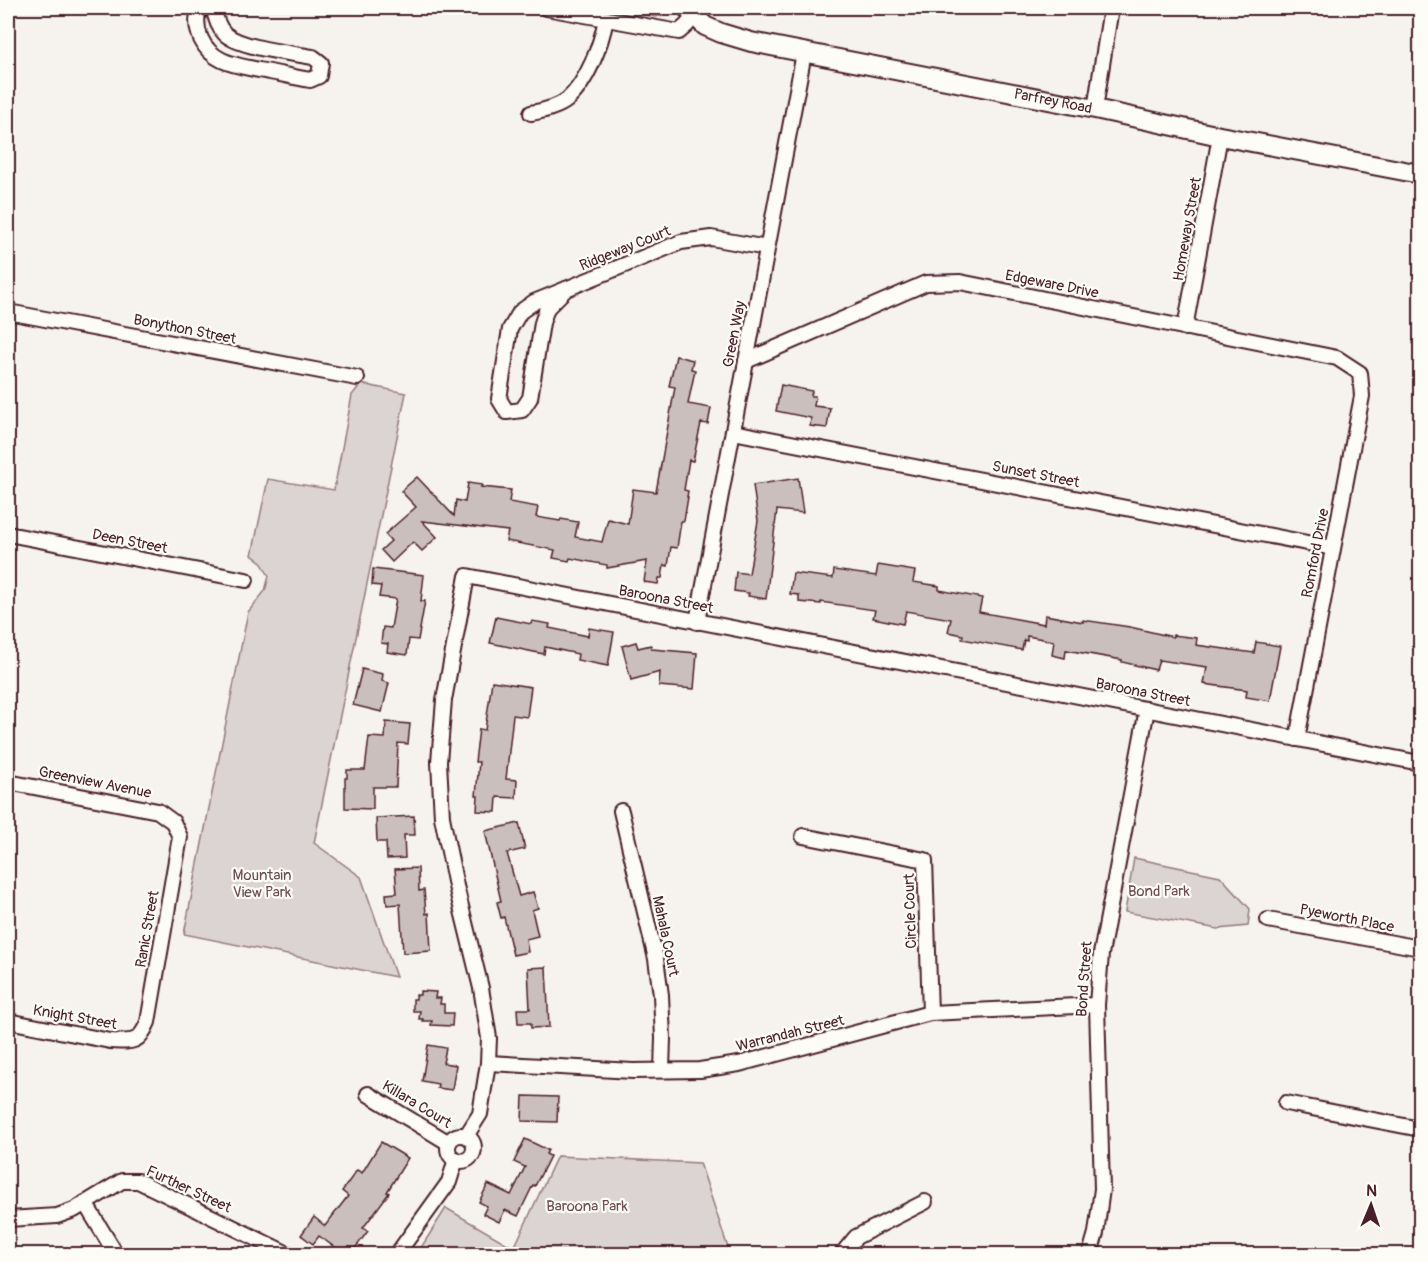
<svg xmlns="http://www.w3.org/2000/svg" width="1428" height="1262" font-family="Pangolin,sans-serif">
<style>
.green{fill:#dcd4d2;stroke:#937a7e;stroke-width:1.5}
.building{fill:#cbbfbe;stroke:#4a1f2b;stroke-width:1.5}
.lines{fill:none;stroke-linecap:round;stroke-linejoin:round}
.minor-casing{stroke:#4a1f2b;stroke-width:18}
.secondary-casing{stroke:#4a1f2b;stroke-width:22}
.minor{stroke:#fdfcf7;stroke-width:14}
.secondary{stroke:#fdfcf7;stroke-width:18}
.labels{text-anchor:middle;stroke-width:4.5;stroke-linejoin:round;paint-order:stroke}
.street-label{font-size:15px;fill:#4a1f2b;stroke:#fdfcf7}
.park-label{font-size:15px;fill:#6e4c55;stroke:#fdfcf7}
</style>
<rect width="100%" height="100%" fill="#f6f3ef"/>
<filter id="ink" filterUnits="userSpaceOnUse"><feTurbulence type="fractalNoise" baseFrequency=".0167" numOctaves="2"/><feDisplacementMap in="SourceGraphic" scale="12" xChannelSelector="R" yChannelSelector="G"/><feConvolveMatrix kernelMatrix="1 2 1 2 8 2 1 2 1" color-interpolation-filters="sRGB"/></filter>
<g filter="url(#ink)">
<g class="green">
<path d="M 608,8 L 665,8 L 666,9 L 663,15 L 656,17 Z"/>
<path d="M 361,384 L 406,393 L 314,843 L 361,877 L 396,977 L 184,934 L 248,612 L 265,591 L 269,576 L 261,562 L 252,555 L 268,479 L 334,490 L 352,395 Z"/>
<path d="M 1134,858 L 1220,876 L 1250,909 L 1248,926 L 1218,929 L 1125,912 Z"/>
<path d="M 557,1156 L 700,1163 L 730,1254 L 417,1254 L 446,1208 L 514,1248 Z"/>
</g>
<g class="building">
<path d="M 676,356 L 693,360 L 691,369 L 695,370 L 688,404 L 711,408 L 708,424 L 701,423 L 693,461 L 689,460 L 684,490 L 688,491 L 687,497 L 688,497 L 684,521 L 681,521 L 677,548 L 671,547 L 668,566 L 664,565 L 662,578 L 659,578 L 658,584 L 644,582 L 647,561 L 607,568 L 607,565 L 570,558 L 569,561 L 553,558 L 555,550 L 506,541 L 508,531 L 422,521 L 437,537 L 422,551 L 413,542 L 392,562 L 381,550 L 391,541 L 385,534 L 416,507 L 401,491 L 417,477 L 454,516 L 456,500 L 465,502 L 468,483 L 482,485 L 481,487 L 511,490 L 509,502 L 538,507 L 536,517 L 560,521 L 561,519 L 578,522 L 575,537 L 602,542 L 608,519 L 628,524 L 633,489 L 656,492 L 675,387 L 669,386 Z"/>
<path d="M 781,385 L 812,391 L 811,396 L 815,396 L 814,406 L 830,408 L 827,428 L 810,426 L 811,418 L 776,411 Z"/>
<path d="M 798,478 L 803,513 L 777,510 L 766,599 L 748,596 L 749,593 L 734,591 L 736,572 L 749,574 L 758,521 L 753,485 Z"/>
<path d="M 878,565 L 915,571 L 913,582 L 939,586 L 939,590 L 982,598 L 979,612 L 1044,624 L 1045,615 L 1083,622 L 1083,620 L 1130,627 L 1173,637 L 1173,635 L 1197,638 L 1196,645 L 1254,653 L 1256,642 L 1280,646 L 1270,701 L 1246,697 L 1247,690 L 1204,684 L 1207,667 L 1159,660 L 1156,670 L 1122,662 L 1122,660 L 1066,650 L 1065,658 L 1052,655 L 1054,641 L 1027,636 L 1027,641 L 1024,640 L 1022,650 L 962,639 L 963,635 L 948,632 L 951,619 L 906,611 L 903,624 L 873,618 L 875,610 L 821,602 L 821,604 L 799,602 L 799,595 L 790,594 L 793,573 L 833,578 L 834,570 L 876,576 Z"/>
<path d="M 373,569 L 424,575 L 421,601 L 425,601 L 418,640 L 409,639 L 407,655 L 387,652 L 388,644 L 381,643 L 383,627 L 391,628 L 396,599 L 379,597 L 381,586 L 372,585 Z"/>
<path d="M 496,617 L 531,624 L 532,621 L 550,624 L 549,628 L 588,636 L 589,628 L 614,632 L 608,666 L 577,660 L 578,654 L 545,647 L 544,654 L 490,643 Z"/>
<path d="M 636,642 L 638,648 L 651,645 L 652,649 L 697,653 L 694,689 L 659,686 L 660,672 L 631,680 L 622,646 Z"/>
<path d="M 362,669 L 383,674 L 382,681 L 389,683 L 382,712 L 353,705 Z"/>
<path d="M 492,681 L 531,687 L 527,717 L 513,715 L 506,779 L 517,780 L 516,798 L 497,797 L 496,812 L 477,811 L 478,796 L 476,796 L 479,762 L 475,762 L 479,729 L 485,730 Z"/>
<path d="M 386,722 L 410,724 L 408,744 L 398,743 L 396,787 L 373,787 L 373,809 L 345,808 L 345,778 L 347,778 L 347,770 L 365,770 L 369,737 L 385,738 Z"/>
<path d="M 414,816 L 415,835 L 404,835 L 405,858 L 387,859 L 386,842 L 377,842 L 376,818 Z"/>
<path d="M 519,823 L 525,849 L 507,853 L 519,896 L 533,892 L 538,908 L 532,910 L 538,936 L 526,939 L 528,952 L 513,955 L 504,917 L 501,918 L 497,902 L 501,901 L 485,831 Z"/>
<path d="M 418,868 L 419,891 L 424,890 L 426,914 L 429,913 L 431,951 L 403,953 L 400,904 L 387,905 L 386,894 L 397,893 L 395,869 Z"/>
<path d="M 546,967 L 549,1027 L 531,1028 L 531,1023 L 518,1023 L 517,1009 L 530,1009 L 528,968 Z"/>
<path d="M 420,991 L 436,992 L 435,998 L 441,998 L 440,1004 L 444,1004 L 444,1013 L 453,1013 L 452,1026 L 431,1025 L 432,1021 L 423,1021 L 423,1019 L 419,1019 L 420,1011 L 413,1011 L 413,999 L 416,999 L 416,995 L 420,995 Z"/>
<path d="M 428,1045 L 446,1048 L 443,1063 L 456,1065 L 452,1090 L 437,1088 L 438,1084 L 422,1081 Z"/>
<path d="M 523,1096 L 558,1097 L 557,1122 L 522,1121 Z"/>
<path d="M 525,1139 L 548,1150 L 546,1154 L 550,1156 L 535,1186 L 533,1185 L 518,1216 L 505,1210 L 499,1222 L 483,1214 L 487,1206 L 479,1202 L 488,1184 L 511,1195 L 525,1167 L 514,1162 Z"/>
<path d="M 381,1142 L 408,1158 L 387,1192 L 389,1193 L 363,1228 L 368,1231 L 351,1254 L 344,1254 L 319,1236 L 313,1244 L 301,1235 L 314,1217 L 325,1226 L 348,1196 L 342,1191 L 357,1170 L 362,1173 Z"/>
</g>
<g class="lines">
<defs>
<g id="minor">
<path d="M 199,8 C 196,19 196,28 201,39 C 212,63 236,65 259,70 C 276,73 293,77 310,80 L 319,76 L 321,63 L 313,57 C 291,53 241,48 225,34 C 218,27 215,17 214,8"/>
<path d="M 546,8 L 679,32 L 687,25 L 694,15"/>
<path d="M 1095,109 L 1111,8"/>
<path d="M 531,113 C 543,111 557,108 567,100 C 587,83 601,45 606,19"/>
<path d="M 566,289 L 547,308 L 542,323 L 530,398 L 522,410 L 507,412 L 499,399 L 510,329 L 520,312 L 534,302 Z"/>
<path d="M 566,289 L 681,242 L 711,238 L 767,248"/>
<path d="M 8,312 L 357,378"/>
<path d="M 1185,328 L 1220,136"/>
<path d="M 746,361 L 926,283 L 960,282 L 1337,358 L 1360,373 L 1362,396 L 1297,739"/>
<path d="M 733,432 L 1333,548"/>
<path d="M 8,534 L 246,580"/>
<path d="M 697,622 L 804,53"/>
<path d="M 8,782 L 158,811 L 173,822 L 180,837 L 148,1022 C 139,1044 132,1042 110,1041 L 8,1021"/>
<path d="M 621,811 L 656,959 L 661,995 L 663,1038 L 662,1070"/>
<path d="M 803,836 L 925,860 L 930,1013"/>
<path d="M 1268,920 L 1420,948"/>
<path d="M 488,1063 L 633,1071 L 700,1070 L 739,1064 L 930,1013 L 1097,1005"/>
<path d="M 368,1094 L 449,1143"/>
<path d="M 1286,1103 L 1420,1129"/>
<circle cx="461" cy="1148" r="13"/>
<path d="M 466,1136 L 480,1114 L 488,1063 L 489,1038 L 481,988 L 456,886 L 442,817 L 439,762 L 444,700 L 467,576 L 1420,763"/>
<path d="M 85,1203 L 116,1254"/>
<path d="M 8,1219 L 57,1216 L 74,1210 L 122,1181 L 138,1181 L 288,1254"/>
<path d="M 397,1254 L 449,1182 L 456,1159"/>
<path d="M 842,1254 L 856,1237 L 925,1202"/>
<path d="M 1090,1254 L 1096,1233 L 1102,1189 L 1097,1005 L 1101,954 L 1147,709"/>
</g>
<g id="secondary">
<path id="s1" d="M 687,8 L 705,26 L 721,33 L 751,42 L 1095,109 L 1220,136 L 1420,174"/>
</g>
</defs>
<use href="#minor" class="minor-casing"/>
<use href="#secondary" class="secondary-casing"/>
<use href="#minor" class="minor"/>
<use href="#secondary" class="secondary"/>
</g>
</g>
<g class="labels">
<g class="street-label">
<text dy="5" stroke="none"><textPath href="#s1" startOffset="382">Parfrey Road</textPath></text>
<text transform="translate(1187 229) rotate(-80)" y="5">Homeway Street</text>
<text transform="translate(625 248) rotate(-22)" y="5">Ridgeway Court</text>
<text transform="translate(1052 284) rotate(11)" y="5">Edgeware Drive</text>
<text transform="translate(185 329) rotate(11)" y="5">Bonython Street</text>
<text transform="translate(734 334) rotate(-79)" y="5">Green Way</text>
<text transform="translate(1036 474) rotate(11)" y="5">Sunset Street</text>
<text transform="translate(130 541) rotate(11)" y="5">Deen Street</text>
<text transform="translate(1315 553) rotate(-79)" y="5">Romford Drive</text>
<text transform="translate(666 599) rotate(11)" y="5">Baroona Street</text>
<text transform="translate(1143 692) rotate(11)" y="5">Baroona Street</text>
<text transform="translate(95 782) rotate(11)" y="5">Greenview Avenue</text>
<text transform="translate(910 911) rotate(-92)" y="5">Circle Court</text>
<text transform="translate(1347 918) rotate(11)" y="5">Pyeworth Place</text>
<text transform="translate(147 929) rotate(-80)" y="5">Ranic Street</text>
<text transform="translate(666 936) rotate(78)" y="5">Mahala Court</text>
<text transform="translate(1084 979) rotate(-86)" y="5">Bond Street</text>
<text transform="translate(75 1017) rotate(10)" y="5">Knight Street</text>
<text transform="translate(790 1033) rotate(-14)" y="5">Warrandah Street</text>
<text transform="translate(417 1104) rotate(31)" y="5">Killara Court</text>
<text transform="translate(189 1189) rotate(25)" y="5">Further Street</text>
</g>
<g class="park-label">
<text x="262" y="880">Mountain<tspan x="262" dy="17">View Park</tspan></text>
<text x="1159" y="896">Bond Park</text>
<text x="587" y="1211">Baroona Park</text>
</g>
</g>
<rect width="1428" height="1262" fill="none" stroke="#fdfcf7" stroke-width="30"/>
<rect x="15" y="15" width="1398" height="1232" fill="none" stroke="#4a1f2b" stroke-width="2" filter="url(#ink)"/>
<g transform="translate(1371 1205) rotate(2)" stroke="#fdfcf7" stroke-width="4.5" paint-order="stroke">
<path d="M0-4.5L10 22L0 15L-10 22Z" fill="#4a1f2b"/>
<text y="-9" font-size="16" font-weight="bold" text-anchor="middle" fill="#4a1f2b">N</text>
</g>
</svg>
